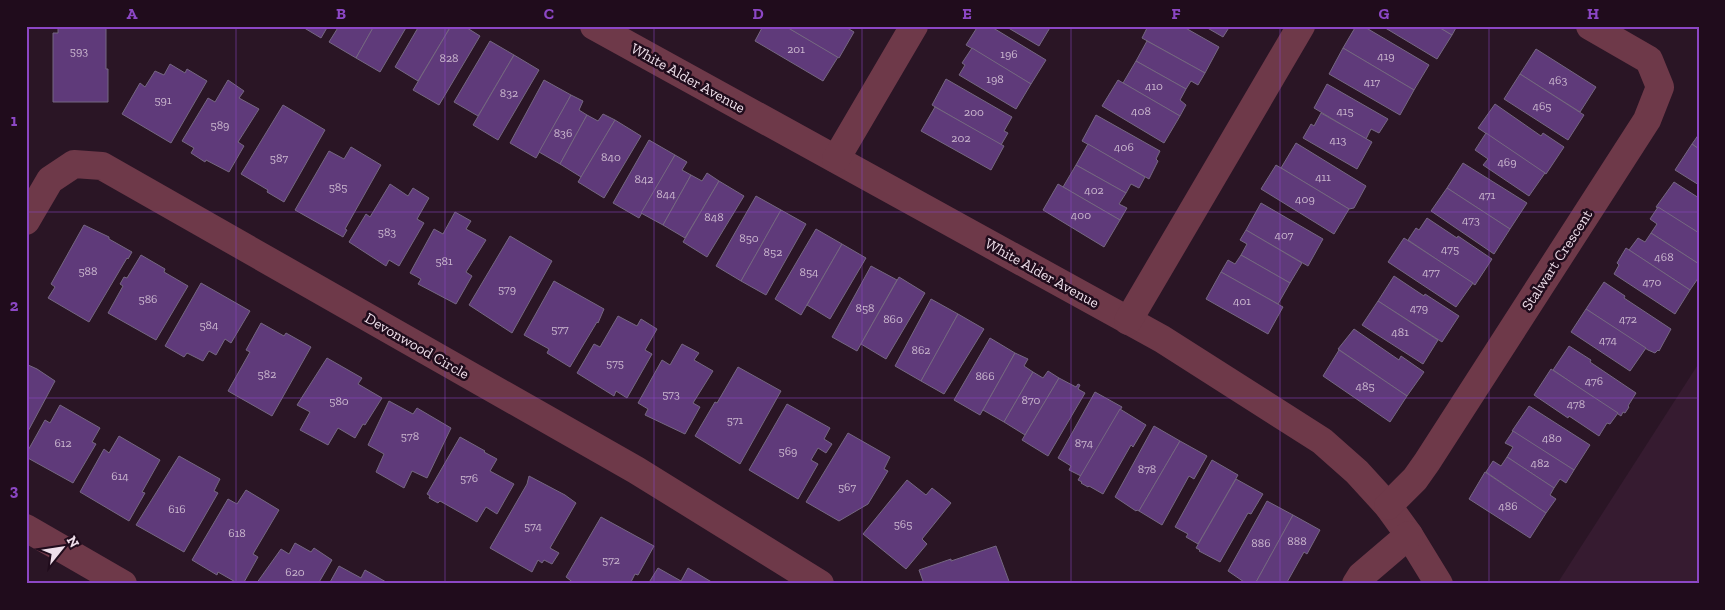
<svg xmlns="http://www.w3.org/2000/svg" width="1725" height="610" font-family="'Zilla Slab',serif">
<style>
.built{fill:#361b30}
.building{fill:#5f3a7a;stroke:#756781}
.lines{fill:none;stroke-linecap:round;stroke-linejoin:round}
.street{stroke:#6e3949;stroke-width:28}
.grid{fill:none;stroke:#8c47c5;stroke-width:1;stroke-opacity:0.55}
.labels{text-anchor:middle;stroke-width:5;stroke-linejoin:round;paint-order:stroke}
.number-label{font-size:12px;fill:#cab6ce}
.street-label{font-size:15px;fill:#eedfea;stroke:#200c1c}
.neatline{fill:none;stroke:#8c47c5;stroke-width:2}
.grid-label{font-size:16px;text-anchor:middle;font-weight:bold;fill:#8c47c5}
</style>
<rect width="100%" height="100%" fill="#2a1525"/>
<path class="built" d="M 1699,363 L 1699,584 L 1557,584 Z"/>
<g class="building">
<path d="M 58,26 L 106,26 L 106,69 L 108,69 L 108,102 L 53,102 L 53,33 L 58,33 Z"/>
<path d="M 301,26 L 328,26 L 321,38 Z"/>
<path d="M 339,26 L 374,26 L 356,58 L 329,42 Z"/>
<path d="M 374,26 L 407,26 L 380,72 L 356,58 Z"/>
<path d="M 419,26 L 451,26 L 418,81 L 395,67 Z"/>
<path d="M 451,26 L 464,26 L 480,36 L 439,105 L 413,90 Z"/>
<path d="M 763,26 L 785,26 L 838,57 L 823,81 L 755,41 Z"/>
<path d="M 785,26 L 844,26 L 854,32 L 839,58 Z"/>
<path d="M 978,26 L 990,26 L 1046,60 L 1031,84 L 966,45 Z"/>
<path d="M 1005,26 L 1051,26 L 1039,46 Z"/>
<path d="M 1148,26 L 1182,26 L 1219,47 L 1205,73 L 1142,38 Z"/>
<path d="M 1204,26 L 1230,26 L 1223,37 Z"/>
<path d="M 1356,26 L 1363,26 L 1429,65 L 1414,90 L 1343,48 Z"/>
<path d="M 1382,26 L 1437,26 L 1452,35 L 1437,59 Z"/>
<path d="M 1437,26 L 1457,26 L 1452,35 Z"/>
<path d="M 490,41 L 514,55 L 478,116 L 454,102 Z"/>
<path d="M 1147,41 L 1205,73 L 1198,85 L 1191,81 L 1186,89 L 1136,61 Z"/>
<path d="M 972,48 L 1031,84 L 1016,109 L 959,75 L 965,65 L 962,63 Z"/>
<path d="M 1343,48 L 1414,90 L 1400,115 L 1329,74 Z"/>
<path d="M 1536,49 L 1596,87 L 1580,112 L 1520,74 Z"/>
<path d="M 514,55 L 539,70 L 498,140 L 473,125 Z"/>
<path d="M 1136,61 L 1186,89 L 1180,100 L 1186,105 L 1180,116 L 1123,83 Z"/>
<path d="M 170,64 L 185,73 L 187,69 L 207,81 L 171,143 L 122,114 L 140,83 L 145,87 L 155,71 L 164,75 Z"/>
<path d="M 1520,74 L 1584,115 L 1568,140 L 1504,99 Z"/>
<path d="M 946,79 L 1012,117 L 1004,131 L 1008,133 L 1001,145 L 932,105 Z"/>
<path d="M 228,80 L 244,91 L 239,98 L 259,109 L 238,142 L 244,146 L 229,172 L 206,160 L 205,162 L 191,153 L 194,148 L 182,141 L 208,98 L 215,102 Z"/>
<path d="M 544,80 L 571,95 L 536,158 L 510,143 Z"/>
<path d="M 1118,80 L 1180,116 L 1164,143 L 1102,106 Z"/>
<path d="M 1327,84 L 1388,119 L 1379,133 L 1371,129 L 1366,139 L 1314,108 Z"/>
<path d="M 571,95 L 583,101 L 579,110 L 587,115 L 560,164 L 539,152 Z"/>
<path d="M 1495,104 L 1541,136 L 1543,133 L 1564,147 L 1546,174 L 1478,128 Z"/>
<path d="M 283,105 L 325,130 L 284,202 L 267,192 L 268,190 L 241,174 Z"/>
<path d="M 935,107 L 1004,146 L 991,170 L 921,131 Z"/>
<path d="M 1321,113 L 1372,142 L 1357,169 L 1303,138 L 1311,124 L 1314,126 Z"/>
<path d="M 603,114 L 615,120 L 581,177 L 560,164 L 587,115 L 598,121 Z"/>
<path d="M 1096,115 L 1160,151 L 1156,159 L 1158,161 L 1149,179 L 1082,141 Z"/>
<path d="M 615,120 L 641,136 L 604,198 L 578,182 Z"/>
<path d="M 1486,133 L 1545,173 L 1529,196 L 1483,165 L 1488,159 L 1475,150 Z"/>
<path d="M 1699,134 L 1699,149 L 1692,144 Z"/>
<path d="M 649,140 L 675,155 L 639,218 L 613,203 Z"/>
<path d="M 1296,143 L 1366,186 L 1354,208 L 1349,209 L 1281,168 Z"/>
<path d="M 1088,144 L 1145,177 L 1139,188 L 1131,184 L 1126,193 L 1076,165 Z"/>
<path d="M 1692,144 L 1699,149 L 1699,185 L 1675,170 Z"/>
<path d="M 351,147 L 381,165 L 345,229 L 347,230 L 343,237 L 295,210 L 329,151 L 344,159 Z"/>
<path d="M 675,155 L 687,162 L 682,170 L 691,175 L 663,225 L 641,213 Z"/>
<path d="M 1463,163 L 1527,203 L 1510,229 L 1447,188 Z"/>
<path d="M 1076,165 L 1126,193 L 1119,204 L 1127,208 L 1120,220 L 1063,187 Z"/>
<path d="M 1276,165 L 1349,209 L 1334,234 L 1261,189 Z"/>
<path d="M 707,173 L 719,181 L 685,238 L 663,225 L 691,175 L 702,181 Z"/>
<path d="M 719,181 L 744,196 L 707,257 L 683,242 Z"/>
<path d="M 1674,182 L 1699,198 L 1699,233 L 1656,207 Z"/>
<path d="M 390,184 L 408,196 L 413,188 L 429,198 L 417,219 L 424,223 L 399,266 L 389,260 L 386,266 L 349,242 L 366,214 L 370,217 Z"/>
<path d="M 1058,184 L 1120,220 L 1104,247 L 1043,210 Z"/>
<path d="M 1447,188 L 1510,229 L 1494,254 L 1431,211 Z"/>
<path d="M 756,196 L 781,210 L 741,281 L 716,266 Z"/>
<path d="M 1261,203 L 1323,239 L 1308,266 L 1246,230 Z"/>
<path d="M 1658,207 L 1699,233 L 1699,264 L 1651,233 L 1657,224 L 1650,219 Z"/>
<path d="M 781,210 L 806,224 L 766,295 L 741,281 Z"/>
<path d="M 455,212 L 471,221 L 466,229 L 486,240 L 466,272 L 472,276 L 456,304 L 418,284 L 421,279 L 410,273 L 434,229 L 443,234 Z"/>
<path d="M 1427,218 L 1457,238 L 1458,236 L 1492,259 L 1475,285 L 1408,240 L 1416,228 L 1419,230 Z"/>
<path d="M 84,225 L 109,237 L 109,239 L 132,252 L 128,259 L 127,258 L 89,322 L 48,298 L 55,287 L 51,284 Z"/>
<path d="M 816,229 L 842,244 L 801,315 L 775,299 Z"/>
<path d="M 1246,230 L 1302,263 L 1290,283 L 1241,255 L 1247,244 L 1240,240 Z"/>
<path d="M 1651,233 L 1699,264 L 1699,277 L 1690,290 L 1629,250 L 1638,238 L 1645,242 Z"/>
<path d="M 510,236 L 552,261 L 512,333 L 469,305 Z"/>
<path d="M 1404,238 L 1473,283 L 1456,307 L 1388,262 Z"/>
<path d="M 842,244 L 866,258 L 830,319 L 807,305 Z"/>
<path d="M 1626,248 L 1690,290 L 1675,314 L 1614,274 L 1619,265 L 1617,263 Z"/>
<path d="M 141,255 L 165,269 L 164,272 L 188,286 L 156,340 L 108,313 L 123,286 L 120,284 L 124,277 L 127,278 Z"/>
<path d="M 1241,255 L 1290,283 L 1278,304 L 1221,272 L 1228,260 L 1235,264 Z"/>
<path d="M 871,266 L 897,280 L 857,351 L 832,337 Z"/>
<path d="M 1221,272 L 1283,307 L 1268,334 L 1206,299 Z"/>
<path d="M 1394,276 L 1424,296 L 1425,294 L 1459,316 L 1442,342 L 1378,301 Z"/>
<path d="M 899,277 L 925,293 L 886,359 L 861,344 Z"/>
<path d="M 554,281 L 604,309 L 598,323 L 597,322 L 570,367 L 547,353 L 549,349 L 524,335 Z"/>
<path d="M 1604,282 L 1625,296 L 1624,298 L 1671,329 L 1659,351 L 1658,350 L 1655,353 L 1648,350 L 1586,309 Z"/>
<path d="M 201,283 L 250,311 L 231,343 L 225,339 L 216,355 L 209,351 L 203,361 L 187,353 L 184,357 L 165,346 Z"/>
<path d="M 931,299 L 958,314 L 921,381 L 895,366 Z"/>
<path d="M 1378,301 L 1438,340 L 1423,364 L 1362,325 Z"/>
<path d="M 1586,309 L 1646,348 L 1630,371 L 1571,332 Z"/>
<path d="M 958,314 L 984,329 L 944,394 L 921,381 Z"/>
<path d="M 618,316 L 637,326 L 641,319 L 657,329 L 645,350 L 652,354 L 627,398 L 616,391 L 614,396 L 577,373 L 594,344 L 600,347 Z"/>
<path d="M 261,323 L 284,336 L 286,333 L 311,347 L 272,416 L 228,391 L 250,352 L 246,350 Z"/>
<path d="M 1354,329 L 1399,360 L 1401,356 L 1424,372 L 1407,396 L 1338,349 Z"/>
<path d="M 990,338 L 1015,353 L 980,415 L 954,400 Z"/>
<path d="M 682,344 L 699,353 L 694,360 L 713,371 L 693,403 L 700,407 L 685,434 L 645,415 L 648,409 L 638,403 L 662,360 L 670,365 Z"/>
<path d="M 1569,346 L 1591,360 L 1590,362 L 1636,393 L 1628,406 L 1629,407 L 1625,413 L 1623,412 L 1621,416 L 1553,370 Z"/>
<path d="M 1339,350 L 1407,396 L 1390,422 L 1323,376 Z"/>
<path d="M 1015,353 L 1028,359 L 1024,366 L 1033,372 L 1004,422 L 983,410 Z"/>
<path d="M 327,358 L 362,378 L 358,384 L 382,398 L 365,425 L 363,424 L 355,438 L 338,428 L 328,445 L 300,430 L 310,412 L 297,405 Z"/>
<path d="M 26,364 L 37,369 L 55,381 L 26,435 Z"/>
<path d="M 738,367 L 781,391 L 740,464 L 695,436 L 715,402 L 717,403 Z"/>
<path d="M 1551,369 L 1618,413 L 1610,424 L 1607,423 L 1599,436 L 1569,416 L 1568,418 L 1534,395 Z"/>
<path d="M 1048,371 L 1059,378 L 1025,435 L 1004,422 L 1033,372 L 1043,378 Z"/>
<path d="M 1059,378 L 1076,387 L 1078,384 L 1080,385 L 1078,389 L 1085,393 L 1048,456 L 1022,440 Z"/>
<path d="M 1095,392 L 1122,407 L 1081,476 L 1069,470 L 1071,466 L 1058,458 Z"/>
<path d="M 389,401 L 413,414 L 417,408 L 451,428 L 427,478 L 412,471 L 404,488 L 376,472 L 384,454 L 368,445 Z"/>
<path d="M 787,404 L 830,428 L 824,439 L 832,444 L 826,453 L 818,448 L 811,460 L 818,464 L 798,499 L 749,470 Z"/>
<path d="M 60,405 L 100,428 L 92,442 L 96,444 L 73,483 L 26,457 L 26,454 L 45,420 L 50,423 Z"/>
<path d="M 1529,406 L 1590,445 L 1574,470 L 1512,431 Z"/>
<path d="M 1120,409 L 1146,425 L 1133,447 L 1131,445 L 1103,494 L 1089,486 L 1088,487 L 1081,483 L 1082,482 L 1078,480 Z"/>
<path d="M 1154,426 L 1180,441 L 1139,511 L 1137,510 L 1136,511 L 1115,497 Z"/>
<path d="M 1513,431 L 1574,470 L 1566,483 L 1560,479 L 1554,488 L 1507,457 L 1513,447 L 1505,443 Z"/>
<path d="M 848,433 L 890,457 L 884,469 L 888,471 L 868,504 L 839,521 L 806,502 Z"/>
<path d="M 119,436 L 160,460 L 142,492 L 145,493 L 129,521 L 80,492 L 104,449 L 109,453 Z"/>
<path d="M 460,437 L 485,451 L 484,452 L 497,459 L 490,471 L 514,484 L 497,514 L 486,507 L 477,522 L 440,501 L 438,503 L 429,498 L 430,496 L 427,494 Z"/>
<path d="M 1180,441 L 1207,456 L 1194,479 L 1189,476 L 1162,525 L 1139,511 Z"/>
<path d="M 179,456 L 220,479 L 214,491 L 218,493 L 184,552 L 136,525 Z"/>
<path d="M 1507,457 L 1554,488 L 1550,495 L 1556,499 L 1546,513 L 1486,472 L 1493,461 L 1501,466 Z"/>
<path d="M 1212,460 L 1238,475 L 1198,544 L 1186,537 L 1188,534 L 1175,527 Z"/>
<path d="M 1485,472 L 1546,513 L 1530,538 L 1469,499 Z"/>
<path d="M 529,476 L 565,495 L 576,503 L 550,548 L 559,553 L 552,564 L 544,560 L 542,563 L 538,560 L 532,572 L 490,548 L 527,484 Z"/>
<path d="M 1236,479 L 1263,494 L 1251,514 L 1248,513 L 1220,562 L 1199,551 L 1200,550 L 1196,548 Z"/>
<path d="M 907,480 L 926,495 L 932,488 L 951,503 L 922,539 L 927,544 L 906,569 L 863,534 Z"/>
<path d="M 246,490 L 279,510 L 253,554 L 258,557 L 243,584 L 239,584 L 218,572 L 217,575 L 192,560 L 228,499 L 237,504 Z"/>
<path d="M 1267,501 L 1293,515 L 1255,584 L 1247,584 L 1228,571 Z"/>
<path d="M 1293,515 L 1320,530 L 1307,554 L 1304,552 L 1286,584 L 1255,584 Z"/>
<path d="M 601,517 L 654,546 L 638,575 L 635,574 L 630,584 L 575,584 L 566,577 Z"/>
<path d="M 295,543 L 311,552 L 314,548 L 332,560 L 318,584 L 256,584 L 281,549 L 289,554 Z"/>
<path d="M 996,546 L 1010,584 L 924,584 L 919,570 L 951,559 L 951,561 Z"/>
<path d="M 339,566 L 361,578 L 365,570 L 386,582 L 385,584 L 329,584 Z"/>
<path d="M 658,568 L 681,581 L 688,568 L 715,584 L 648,584 Z"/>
</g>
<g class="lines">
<g class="street">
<path d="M 594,26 L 1162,339 L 1322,441 L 1357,472 L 1388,506 L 1409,535 L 1439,584"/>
<path d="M 836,159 L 914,26"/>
<path d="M 26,221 L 50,180 L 74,164 L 102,166 L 636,470 L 820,584"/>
<path d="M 1128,321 L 1301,26"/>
<path d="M 1388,506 L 1415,479 L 1427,462 L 1647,120 L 1660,87 L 1649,60 L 1590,26"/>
<path d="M 26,528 L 123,584"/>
<path d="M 1356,584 L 1361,576 L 1409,535"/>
</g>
</g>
<path class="grid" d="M 236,26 L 236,584M 445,26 L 445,584M 654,26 L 654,584M 862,26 L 862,584M 1071,26 L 1071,584M 1280,26 L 1280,584M 1489,26 L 1489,584M 26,212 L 1699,212M 26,398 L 1699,398"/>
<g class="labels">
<g class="number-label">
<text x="796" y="53">201</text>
<text x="79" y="55">593</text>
<text x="1009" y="58">196</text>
<text x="1386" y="60">419</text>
<text x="449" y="62">828</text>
<text x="995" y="83">198</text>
<text x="1558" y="84">463</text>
<text x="1372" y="86">417</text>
<text x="1154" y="90">410</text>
<text x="509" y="97">832</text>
<text x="163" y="104">591</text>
<text x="1542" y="110">465</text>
<text x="1141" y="115">408</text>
<text x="1345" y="115">415</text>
<text x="974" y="116">200</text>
<text x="220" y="129">589</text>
<text x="563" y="137">836</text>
<text x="961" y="142">202</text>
<text x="1338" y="144">413</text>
<text x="1124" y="151">406</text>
<text x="611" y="161">840</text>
<text x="279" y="162">587</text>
<text x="1507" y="166">469</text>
<text x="1323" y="181">411</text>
<text x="644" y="183">842</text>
<text x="338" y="191">585</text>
<text x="1094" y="194">402</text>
<text x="666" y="198">844</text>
<text x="1487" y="199">471</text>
<text x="1305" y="203">409</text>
<text x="1081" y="219">400</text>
<text x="714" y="221">848</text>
<text x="1471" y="224">473</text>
<text x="387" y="236">583</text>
<text x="1284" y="239">407</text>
<text x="749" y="242">850</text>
<text x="1450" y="253">475</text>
<text x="773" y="256">852</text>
<text x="1664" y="261">468</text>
<text x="444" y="265">581</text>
<text x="88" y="275">588</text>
<text x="809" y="276">854</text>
<text x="1431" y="276">477</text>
<text x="1652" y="286">470</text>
<text x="507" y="293">579</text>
<text x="148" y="303">586</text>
<text x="1242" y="305">401</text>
<text x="865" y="312">858</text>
<text x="1419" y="312">479</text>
<text x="893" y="323">860</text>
<text x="1628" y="323">472</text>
<text x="209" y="329">584</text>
<text x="560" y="333">577</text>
<text x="1400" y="336">481</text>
<text x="1608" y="344">474</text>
<text x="921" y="354">862</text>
<text x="615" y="367">575</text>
<text x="267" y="378">582</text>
<text x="985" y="380">866</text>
<text x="1594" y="385">476</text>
<text x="1365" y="390">485</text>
<text x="671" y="398">573</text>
<text x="1031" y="404">870</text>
<text x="339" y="405">580</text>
<text x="1576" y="408">478</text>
<text x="735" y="424">571</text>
<text x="410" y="440">578</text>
<text x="1552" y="442">480</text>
<text x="63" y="447">612</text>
<text x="1084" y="447">874</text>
<text x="788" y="455">569</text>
<text x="1540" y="467">482</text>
<text x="1147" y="473">878</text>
<text x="120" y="480">614</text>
<text x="469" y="482">576</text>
<text x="847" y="491">567</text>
<text x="1508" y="510">486</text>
<text x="177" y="513">616</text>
<text x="903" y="528">565</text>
<text x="533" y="530">574</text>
<text x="237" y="537">618</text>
<text x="1297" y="545">888</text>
<text x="1261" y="547">886</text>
<text x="611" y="564">572</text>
<text x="295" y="576">620</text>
</g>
<g class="street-label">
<text transform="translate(688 78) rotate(29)" y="5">White Alder Avenue</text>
<text transform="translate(1557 260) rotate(-57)" y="5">Stalwart Crescent</text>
<text transform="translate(1042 273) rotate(29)" y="5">White Alder Avenue</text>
<text transform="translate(417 346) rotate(30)" y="5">Devonwood Circle</text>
</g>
</g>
<rect width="1725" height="610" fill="none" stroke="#200c1c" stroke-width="55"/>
<g transform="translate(62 548) rotate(60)" stroke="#200c1c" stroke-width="4" paint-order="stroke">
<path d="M0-4L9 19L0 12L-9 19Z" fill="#eedfea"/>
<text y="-8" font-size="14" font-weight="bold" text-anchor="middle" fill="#eedfea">N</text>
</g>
<rect x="28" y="28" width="1670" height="554" class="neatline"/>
<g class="grid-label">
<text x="132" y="19">A</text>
<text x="341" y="19">B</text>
<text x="549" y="19">C</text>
<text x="758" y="19">D</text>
<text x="967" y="19">E</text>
<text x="1176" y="19">F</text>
<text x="1384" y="19">G</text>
<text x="1593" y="19">H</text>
<text x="14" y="126">1</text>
<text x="14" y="311">2</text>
<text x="14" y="496">3</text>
</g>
</svg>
